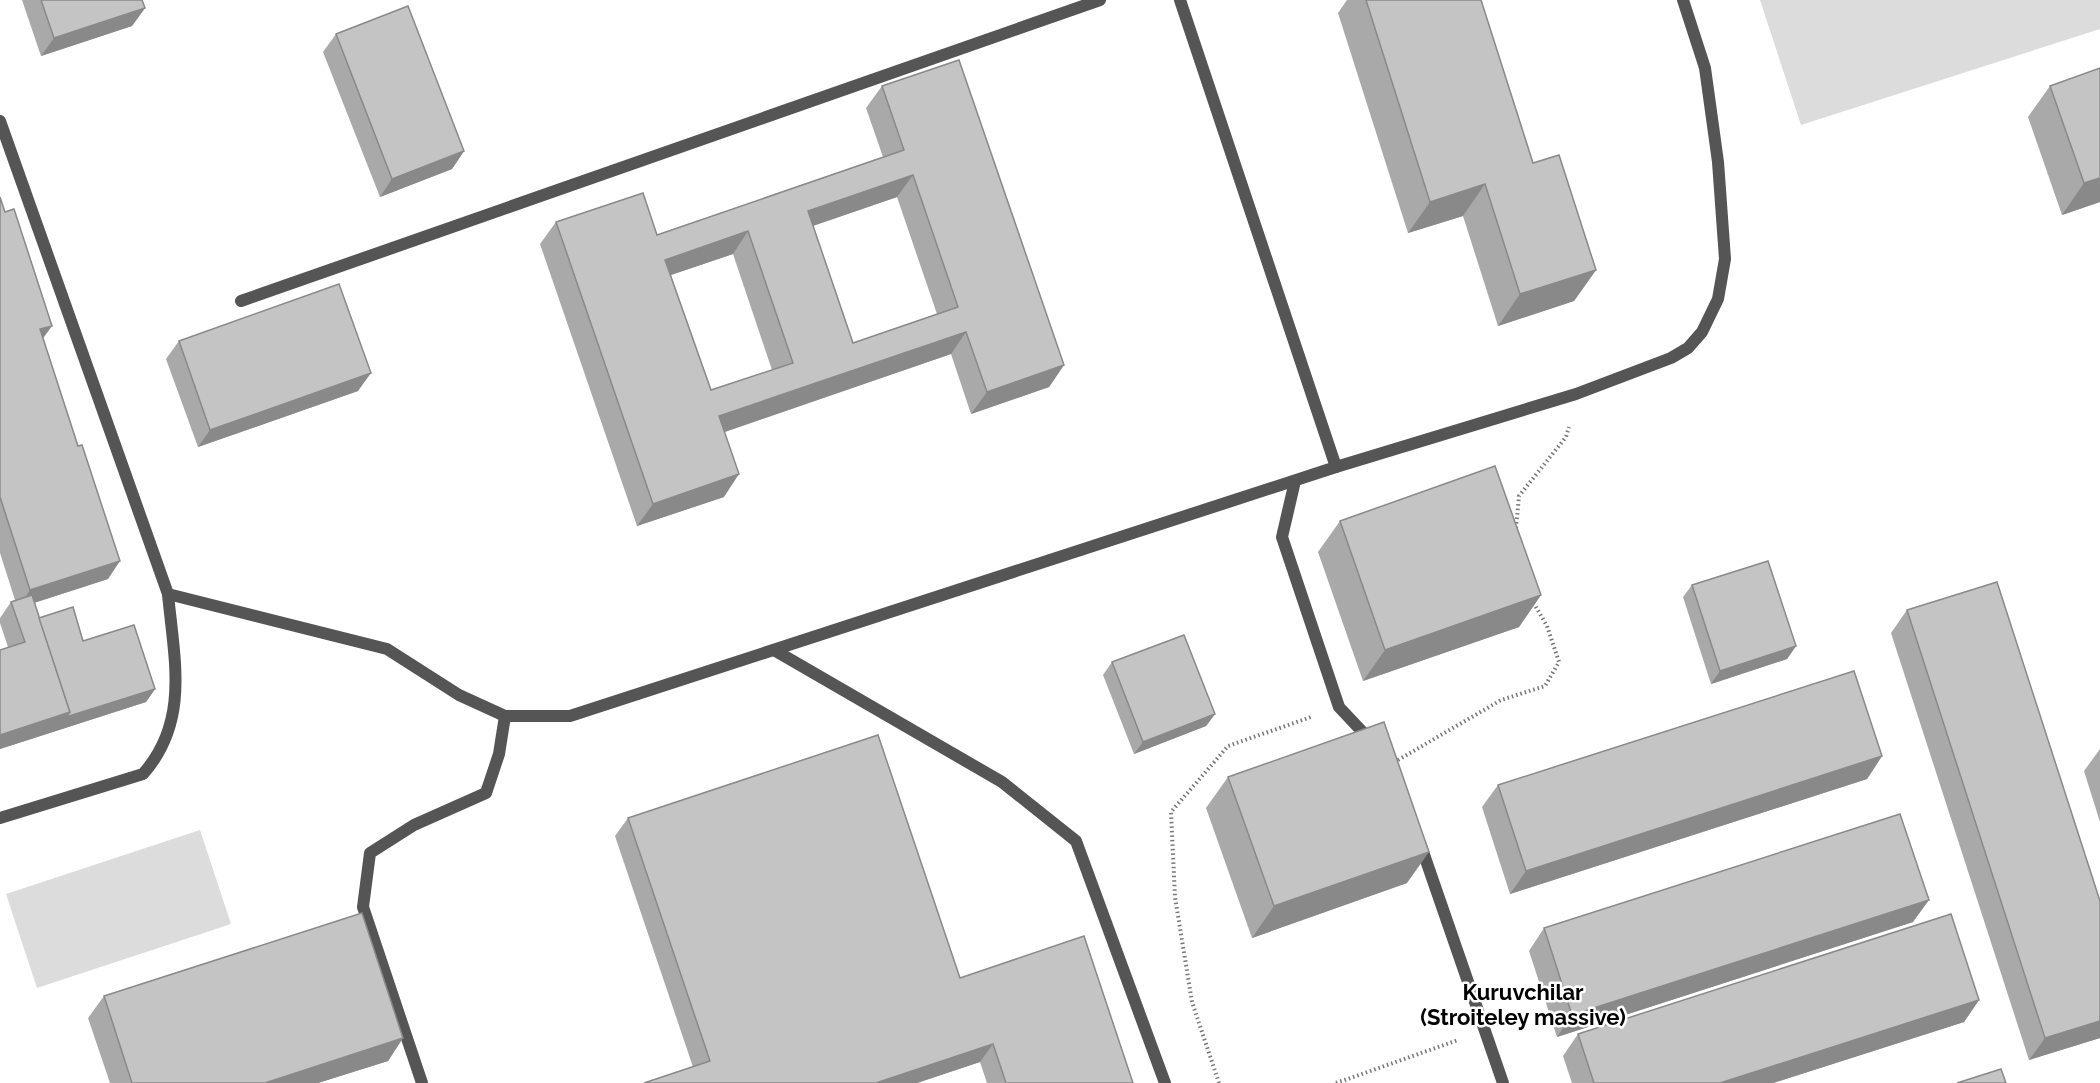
<svg xmlns="http://www.w3.org/2000/svg" width="2100" height="1083" font-family="Raleway,sans-serif">
<style>
.green{fill:#dcdcdc}
.lines{fill:none;stroke-linecap:round;stroke-linejoin:round}
.path{stroke:#777;stroke-width:4;stroke-dasharray:1.5 3;stroke-linecap:butt}
.service{stroke:#555;stroke-width:12}
.minor{stroke:#555;stroke-width:12}
.wall{fill:#a9a9a9;fill-rule:evenodd}
.shaded-wall{fill:#898989}
.building{fill:#c4c4c4;stroke:#898989;stroke-width:1.5;fill-rule:evenodd}
.labels{text-anchor:middle;stroke-width:5;stroke-linejoin:round;paint-order:stroke}
.neighbourhood-label{font-size:22px;font-weight:bold;fill:#000;stroke:#fff}
</style>
<rect width="100%" height="100%" fill="#fff"/>
<g class="green">
<path d="M 1760,0 L 2100,0 L 2100,29 L 1801,125 Z"/>
<path d="M 200,830 L 231,924 L 37,988 L 6,894 Z"/>
</g>
<g class="lines">
<g class="path">
<path d="M 1516,528 L 1519,496 L 1566,437 L 1569,427"/>
<path d="M 1398,760 L 1501,700 L 1545,686 L 1559,662 L 1547,626 L 1533,602"/>
<path d="M 1219,1083 L 1192,1002 L 1175,897 L 1171,812 L 1228,746 L 1311,717"/>
<path d="M 1336,1083 L 1458,1040"/>
</g>
<g class="service">
<path d="M 241,301 L 1100,0"/>
<path d="M 1336,467 L 1576,394 L 1671,358 L 1688,348 L 1702,332 L 1718,299 L 1725,259 L 1718,162 L 1705,68 L 1683,0"/>
<path d="M 1295,481 L 1282,537 L 1339,707 L 1372,742"/>
<path d="M 774,650 L 1002,782 L 1076,841 L 1165,1083"/>
<path d="M 1420,843 L 1503,1083"/>
<path d="M 422,1083 L 363,907 L 370,853 L 414,825 L 486,793 L 499,754 L 505,716"/>
</g>
<g class="minor">
<path d="M 0,121 L 168,594 L 387,649 L 459,695 L 505,716 L 570,716 L 1336,467 L 1180,0"/>
<path d="M 0,818 L 143,774 C 190,721 174,659 168,594"/>
</g>
</g>
<g class="wall">
<path d="M 22,0 L 142,0 L 145,8 L 132,26 L 41,56 Z"/>
<path d="M 1347,0 L 1481,0 L 1533,163 L 1596,270 L 1574,301 L 1498,326 L 1463,216 L 1408,233 L 1338,13 Z"/>
<path d="M 336,34 L 464,151 L 452,169 L 380,197 L 323,52 Z"/>
<path d="M 2100,68 L 2100,202 L 2062,215 L 2028,117 L 2050,86 Z"/>
<path d="M 882,86 L 1064,365 L 1049,387 L 971,414 L 951,354 L 725,432 L 724,497 L 637,526 L 540,244 L 556,222 L 657,235 L 883,157 L 866,108 ZM 897,197 L 937,314 L 853,343 L 813,226 ZM 733,254 L 772,370 L 711,390 L 671,275 Z"/>
<path d="M 0,197 L 43,338 L 108,579 L 34,603 L 39,618 L 83,641 L 155,689 L 146,702 L 0,749 L 8,647 L 0,623 L 0,618 L 11,602 L 15,600 L 0,553 Z"/>
<path d="M 179,341 L 358,391 L 198,447 L 166,359 Z"/>
<path d="M 1340,521 L 1541,595 L 1519,627 L 1363,681 L 1318,552 Z"/>
<path d="M 1692,585 L 1796,646 L 1787,659 L 1711,684 L 1683,597 Z"/>
<path d="M 1907,610 L 2100,901 L 2100,1038 L 2029,1060 L 1891,633 Z"/>
<path d="M 1112,662 L 1215,714 L 1206,726 L 1134,754 L 1103,675 Z"/>
<path d="M 2100,749 L 2100,822 L 2084,771 Z"/>
<path d="M 1882,756 L 1867,779 L 1510,894 L 1482,807 L 1498,785 Z"/>
<path d="M 1228,777 L 1407,883 L 1252,938 L 1206,808 Z"/>
<path d="M 628,818 L 960,978 L 1133,1083 L 987,1083 L 980,1062 L 917,1083 L 644,1083 L 693,1067 L 615,836 Z"/>
<path d="M 1913,922 L 1557,1037 L 1529,951 L 1544,928 Z"/>
<path d="M 104,996 L 403,1038 L 388,1061 L 318,1083 L 110,1083 L 88,1018 Z"/>
<path d="M 1979,1000 L 1964,1022 L 1773,1083 L 1572,1083 L 1563,1056 L 1578,1034 Z"/>
</g>
<g class="shaded-wall">
<path d="M 145,8 L 132,26 L 41,56 L 54,38 Z"/>
<path d="M 464,151 L 452,169 L 380,197 L 392,179 Z"/>
<path d="M 913,175 L 897,197 L 792,233 L 808,211 Z"/>
<path d="M 2100,178 L 2100,202 L 2062,215 L 2084,183 Z"/>
<path d="M 1485,184 L 1463,216 L 1408,233 L 1430,202 Z"/>
<path d="M 748,231 L 733,254 L 650,282 L 665,260 Z"/>
<path d="M 1596,270 L 1574,301 L 1498,326 L 1520,294 Z"/>
<path d="M 52,326 L 39,344 L 40,329 Z"/>
<path d="M 966,332 L 951,354 L 704,439 L 719,416 Z"/>
<path d="M 1064,365 L 1049,387 L 971,414 L 987,392 Z"/>
<path d="M 371,373 L 358,391 L 198,447 L 210,430 Z"/>
<path d="M 739,474 L 724,497 L 637,526 L 653,504 Z"/>
<path d="M 120,561 L 108,579 L 18,608 L 30,590 Z"/>
<path d="M 1541,595 L 1519,627 L 1363,681 L 1385,650 Z"/>
<path d="M 1796,646 L 1787,659 L 1711,684 L 1720,671 Z"/>
<path d="M 155,689 L 146,702 L 0,749 L 0,735 L 70,712 Z"/>
<path d="M 1215,714 L 1206,726 L 1134,754 L 1143,742 Z"/>
<path d="M 1882,756 L 1867,779 L 1510,894 L 1526,871 Z"/>
<path d="M 1429,852 L 1407,883 L 1252,938 L 1274,906 Z"/>
<path d="M 1929,900 L 1913,922 L 1557,1037 L 1572,1015 Z"/>
<path d="M 1979,1000 L 1964,1022 L 1773,1083 L 1720,1083 Z"/>
<path d="M 2100,1021 L 2100,1038 L 2029,1060 L 2045,1038 Z"/>
<path d="M 403,1038 L 388,1061 L 318,1083 L 265,1083 Z"/>
<path d="M 993,1044 L 980,1062 L 917,1083 L 876,1083 Z"/>
</g>
<g class="building">
<path d="M 41,0 L 142,0 L 145,8 L 54,38 Z"/>
<path d="M 1366,0 L 1481,0 L 1533,163 L 1559,155 L 1596,270 L 1520,294 L 1485,184 L 1430,202 Z"/>
<path d="M 408,6 L 464,151 L 392,179 L 336,34 Z"/>
<path d="M 959,60 L 1064,365 L 987,392 L 966,332 L 719,416 L 739,474 L 653,504 L 556,222 L 643,193 L 657,235 L 904,150 L 882,86 ZM 913,175 L 958,307 L 853,343 L 808,211 ZM 748,231 L 793,363 L 711,390 L 665,260 Z"/>
<path d="M 2100,68 L 2100,178 L 2084,183 L 2050,86 Z"/>
<path d="M 0,197 L 5,212 L 14,209 L 52,326 L 40,329 L 78,446 L 82,445 L 120,561 L 30,590 L 0,497 Z"/>
<path d="M 339,284 L 371,373 L 210,430 L 179,341 Z"/>
<path d="M 1495,466 L 1541,595 L 1385,650 L 1340,521 Z"/>
<path d="M 1768,561 L 1796,646 L 1720,671 L 1692,585 Z"/>
<path d="M 1997,582 L 2100,901 L 2100,1021 L 2045,1038 L 1907,610 Z"/>
<path d="M 32,595 L 70,712 L 0,735 L 0,650 L 25,642 L 11,602 Z"/>
<path d="M 73,607 L 83,641 L 134,625 L 155,689 L 66,717 L 70,712 L 39,618 Z"/>
<path d="M 1184,635 L 1215,714 L 1143,742 L 1112,662 Z"/>
<path d="M 1854,671 L 1882,756 L 1526,871 L 1498,785 Z"/>
<path d="M 1384,722 L 1429,852 L 1274,906 L 1228,777 Z"/>
<path d="M 878,735 L 960,978 L 1084,936 L 1133,1083 L 1006,1083 L 993,1044 L 876,1083 L 644,1083 L 710,1061 L 628,818 Z"/>
<path d="M 1900,814 L 1929,900 L 1572,1015 L 1544,928 Z"/>
<path d="M 362,913 L 403,1038 L 265,1083 L 132,1083 L 104,996 Z"/>
<path d="M 1951,914 L 1979,1000 L 1720,1083 L 1594,1083 L 1578,1034 Z"/>
<path d="M 2001,1069 L 2006,1083 L 1957,1083 Z"/>
</g>
<g class="labels">
<g class="neighbourhood-label">
<text x="1523" y="1000">Kuruvchilar<tspan x="1523" dy="25">(Stroiteley massive)</tspan></text>
</g>
</g>
</svg>
